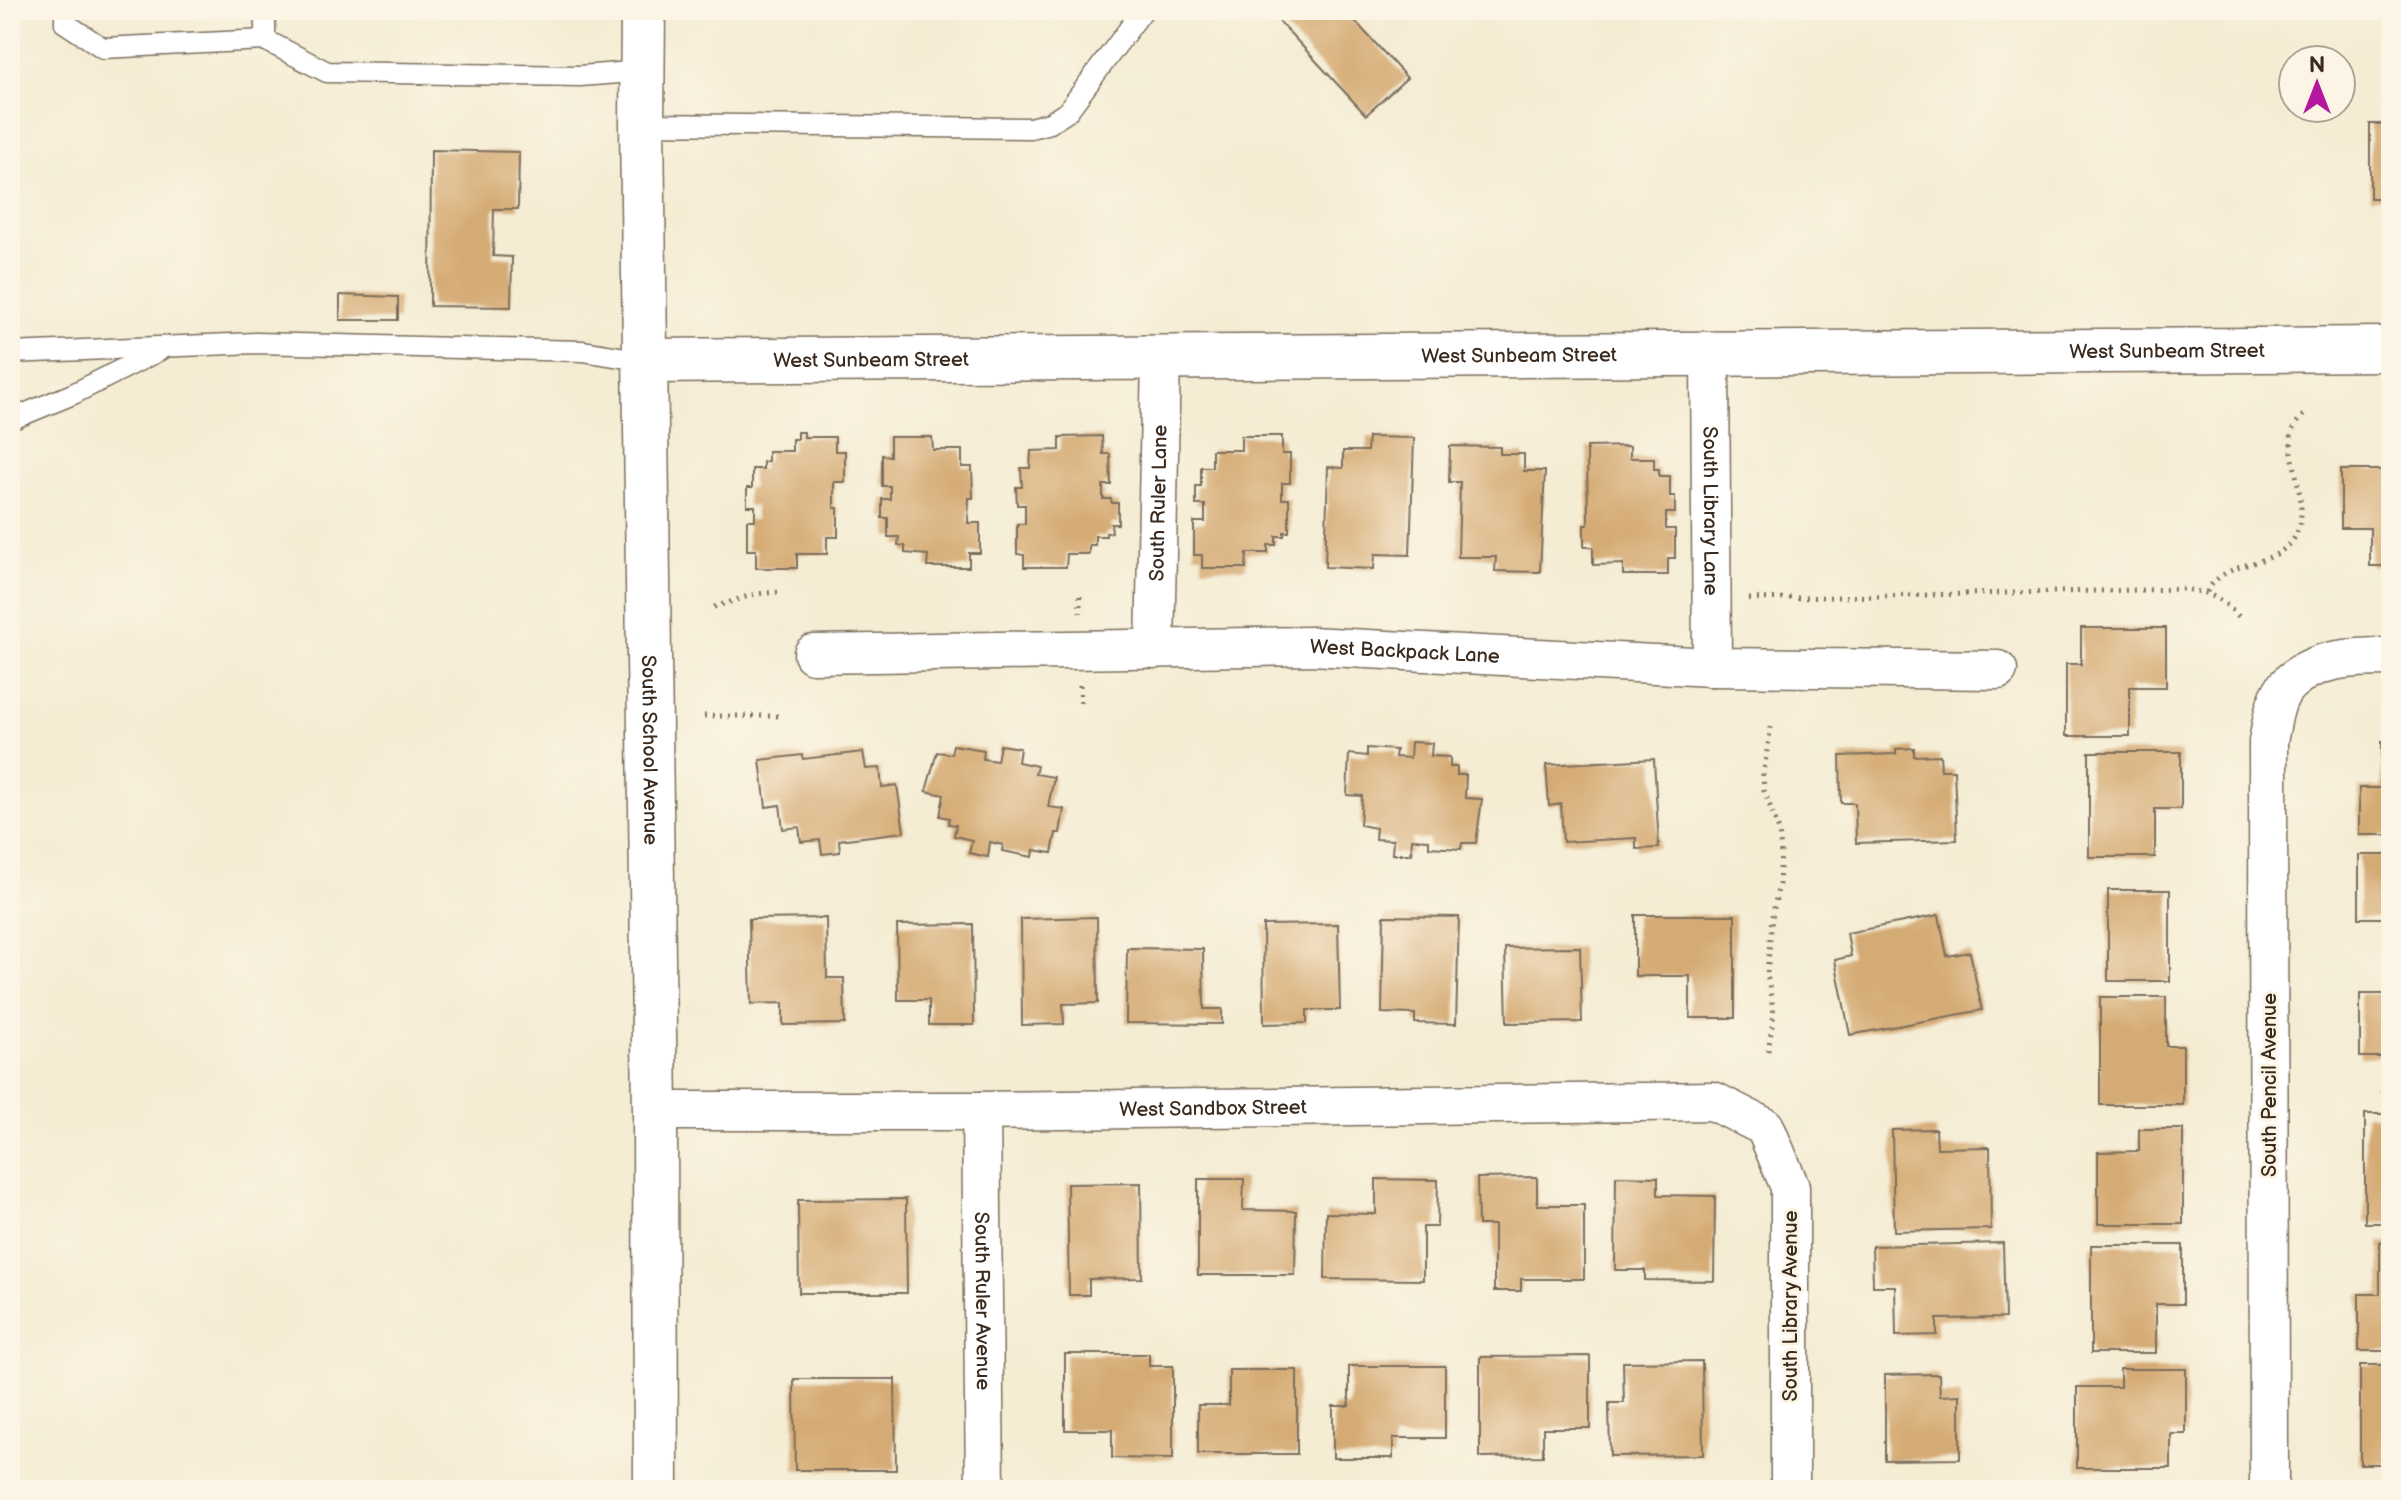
<svg xmlns="http://www.w3.org/2000/svg" width="2401" height="1500" font-family="'Balsamiq Sans',sans-serif">
<style>
.building{fill:#d5ab74}
.lines{fill:none;stroke-linecap:round;stroke-linejoin:round}
.lane-casing{stroke:#7c6e5d;stroke-width:23}
.street-casing{stroke:#7c6e5d;stroke-width:41}
.secondary-casing{stroke:#7c6e5d;stroke-width:47}
.path{stroke:#7c6e5d;stroke-width:5;stroke-dasharray:2 6;stroke-linecap:butt}
.lane{stroke:#fff;stroke-width:20}
.street{stroke:#fff;stroke-width:38}
.secondary{stroke:#fff;stroke-width:44}
.labels{text-anchor:middle;stroke-width:6;stroke-linejoin:round;paint-order:stroke}
.street-label{font-size:20px;fill:#3b2a1e;stroke:#fcf5e5}
</style>
<rect width="100%" height="100%" fill="#fcf5e5"/>
<filter id="ink" filterUnits="userSpaceOnUse"><feTurbulence type="fractalNoise" baseFrequency=".0125" numOctaves="2"/><feDisplacementMap in="SourceGraphic" scale="16" xChannelSelector="R" yChannelSelector="G"/><feConvolveMatrix kernelMatrix="1 2 1 2 8 2 1 2 1" color-interpolation-filters="sRGB"/></filter>
<filter id="wash" filterUnits="userSpaceOnUse"><feTurbulence type="fractalNoise" baseFrequency=".006" numOctaves="4" result="noise"/><feDisplacementMap in="SourceGraphic" scale="32" xChannelSelector="R" yChannelSelector="G"/><feGaussianBlur stdDeviation="1.8" result="paint"/><feColorMatrix in="noise" values="0 0 0 0 0 0 0 0 0 0 0 0 0 0 0 0 0 1.4 0 .05"/><feComposite in="paint" operator="in"/></filter>
<g filter="url(#wash)">
<rect width="100%" height="100%" fill="#f4ecd3"/>
<g id="blocks">
<g class="building">
<path d="M 1289,10 L 1345,10 L 1407,78 L 1366,115 L 1278,20 Z"/>
<rect x="2370" y="124" width="21" height="74"/>
<path d="M 431,150 L 519,152 L 518,209 L 494,209 L 493,256 L 512,257 L 511,307 L 430,306 Z"/>
<path d="M 340,295 L 398,297 L 398,320 L 340,320 Z"/>
<path d="M 797,432 L 804,432 L 804,437 L 835,437 L 835,451 L 845,451 L 845,482 L 834,482 L 834,508 L 838,508 L 838,537 L 827,537 L 827,554 L 797,554 L 797,568 L 756,568 L 756,550 L 747,550 L 747,520 L 755,520 L 755,506 L 747,506 L 747,488 L 752,488 L 752,469 L 763,469 L 763,462 L 768,461 L 768,451 L 792,451 L 792,439 L 797,439 Z"/>
<path d="M 1102,436 L 1103,454 L 1110,454 L 1111,485 L 1103,485 L 1103,499 L 1111,499 L 1112,503 L 1118,503 L 1118,524 L 1111,524 L 1112,532 L 1106,533 L 1106,536 L 1095,536 L 1095,545 L 1089,545 L 1089,554 L 1067,554 L 1066,567 L 1024,567 L 1024,555 L 1017,554 L 1017,524 L 1025,524 L 1025,505 L 1017,505 L 1016,487 L 1022,487 L 1021,468 L 1030,468 L 1031,451 L 1060,450 L 1060,437 Z"/>
<path d="M 1241,436 L 1282,436 L 1282,454 L 1290,454 L 1290,483 L 1282,483 L 1282,499 L 1289,499 L 1289,532 L 1284,532 L 1284,536 L 1276,536 L 1276,545 L 1268,545 L 1268,553 L 1247,553 L 1246,568 L 1202,568 L 1202,555 L 1194,555 L 1194,522 L 1205,522 L 1205,505 L 1196,505 L 1196,486 L 1201,486 L 1201,467 L 1212,467 L 1212,450 L 1241,450 Z"/>
<path d="M 890,437 L 932,437 L 933,450 L 962,450 L 962,467 L 972,467 L 973,498 L 969,498 L 968,523 L 980,523 L 980,553 L 969,553 L 969,567 L 927,567 L 928,555 L 905,553 L 905,546 L 898,545 L 899,537 L 888,537 L 888,518 L 882,518 L 882,499 L 890,499 L 890,486 L 882,486 L 882,455 L 890,456 Z"/>
<path d="M 1368,437 L 1414,438 L 1410,555 L 1375,554 L 1374,569 L 1325,567 L 1328,467 L 1343,468 L 1343,451 L 1367,451 Z"/>
<path d="M 1450,446 L 1500,447 L 1500,454 L 1524,454 L 1524,471 L 1545,471 L 1540,572 L 1495,571 L 1496,557 L 1458,557 L 1460,482 L 1449,482 Z"/>
<path d="M 1630,446 L 1630,458 L 1654,458 L 1654,469 L 1659,469 L 1659,476 L 1670,476 L 1670,496 L 1675,496 L 1675,513 L 1666,513 L 1666,529 L 1675,529 L 1675,558 L 1668,558 L 1668,575 L 1623,575 L 1623,564 L 1593,565 L 1593,547 L 1584,547 L 1584,525 L 1588,525 L 1587,447 Z"/>
<path d="M 2341,470 L 2391,470 L 2391,566 L 2370,566 L 2370,528 L 2341,528 Z"/>
<path d="M 2081,628 L 2166,628 L 2166,687 L 2130,687 L 2130,736 L 2066,736 L 2066,664 L 2081,664 Z"/>
<path d="M 2382,741 L 2391,741 L 2391,835 L 2359,835 L 2359,788 L 2382,788 Z"/>
<path d="M 1411,742 L 1432,743 L 1431,756 L 1450,757 L 1450,767 L 1457,767 L 1457,775 L 1466,775 L 1465,798 L 1482,799 L 1476,843 L 1462,843 L 1461,849 L 1429,847 L 1429,840 L 1412,839 L 1411,854 L 1392,854 L 1393,840 L 1375,839 L 1376,828 L 1360,825 L 1362,796 L 1347,795 L 1349,754 L 1367,756 L 1367,748 L 1396,750 L 1395,757 L 1410,758 Z"/>
<path d="M 953,745 L 984,750 L 983,759 L 997,761 L 1000,745 L 1020,748 L 1018,762 L 1037,766 L 1035,774 L 1054,777 L 1048,807 L 1064,809 L 1060,833 L 1056,833 L 1052,853 L 1034,850 L 1033,857 L 1002,851 L 1003,845 L 990,842 L 988,857 L 969,853 L 972,840 L 954,836 L 956,825 L 948,824 L 949,818 L 940,816 L 944,795 L 926,791 L 937,752 L 951,754 Z"/>
<path d="M 1914,748 L 1914,756 L 1940,755 L 1941,770 L 1954,770 L 1957,840 L 1856,843 L 1855,803 L 1841,803 L 1840,756 L 1896,754 L 1896,749 Z"/>
<path d="M 863,752 L 866,769 L 880,768 L 882,787 L 897,785 L 904,832 L 839,840 L 840,852 L 822,854 L 820,840 L 801,842 L 799,827 L 783,829 L 780,805 L 766,807 L 760,760 L 802,755 L 803,759 Z"/>
<path d="M 2089,752 L 2181,752 L 2181,809 L 2155,809 L 2155,857 L 2089,857 Z"/>
<path d="M 1654,759 L 1659,848 L 1636,849 L 1636,838 L 1563,842 L 1561,804 L 1549,806 L 1546,765 Z"/>
<rect x="2359" y="855" width="32" height="63"/>
<rect x="2108" y="890" width="62" height="91"/>
<path d="M 1635,915 L 1735,915 L 1735,1018 L 1690,1018 L 1690,976 L 1635,976 Z"/>
<path d="M 1939,915 L 1947,956 L 1970,952 L 1982,1010 L 1850,1035 L 1835,960 L 1851,956 L 1847,933 Z"/>
<path d="M 1384,916 L 1459,917 L 1456,1024 L 1415,1023 L 1415,1014 L 1382,1013 Z"/>
<path d="M 1097,917 L 1098,1003 L 1063,1004 L 1064,1024 L 1022,1025 L 1021,919 Z"/>
<path d="M 826,918 L 827,978 L 844,978 L 845,1024 L 783,1025 L 783,1003 L 751,1004 L 749,919 Z"/>
<path d="M 973,924 L 974,1025 L 929,1025 L 929,1000 L 898,1000 L 897,925 Z"/>
<path d="M 1338,924 L 1340,1010 L 1307,1010 L 1307,1023 L 1264,1024 L 1263,925 Z"/>
<path d="M 1580,947 L 1582,1022 L 1507,1023 L 1505,948 Z"/>
<path d="M 1127,948 L 1203,949 L 1204,1009 L 1222,1009 L 1222,1024 L 1126,1023 Z"/>
<path d="M 2360,994 L 2391,994 L 2391,1092 L 2382,1092 L 2382,1057 L 2360,1057 Z"/>
<path d="M 2100,997 L 2166,997 L 2166,1046 L 2183,1046 L 2183,1105 L 2100,1105 Z"/>
<rect x="2365" y="1114" width="26" height="109"/>
<path d="M 1936,1129 L 1937,1148 L 1990,1147 L 1991,1229 L 1894,1231 L 1892,1130 Z"/>
<path d="M 2139,1129 L 2183,1129 L 2183,1224 L 2098,1224 L 2098,1152 L 2139,1151 Z"/>
<path d="M 1616,1176 L 1658,1177 L 1658,1195 L 1715,1196 L 1714,1281 L 1645,1280 L 1645,1270 L 1615,1270 Z"/>
<path d="M 1537,1177 L 1537,1205 L 1584,1205 L 1584,1279 L 1521,1279 L 1521,1291 L 1494,1291 L 1494,1225 L 1478,1225 L 1477,1178 Z"/>
<path d="M 1198,1179 L 1244,1179 L 1243,1210 L 1296,1211 L 1295,1275 L 1198,1275 Z"/>
<path d="M 1376,1179 L 1438,1180 L 1437,1227 L 1423,1227 L 1423,1280 L 1325,1279 L 1326,1213 L 1376,1214 Z"/>
<path d="M 1141,1183 L 1142,1278 L 1089,1279 L 1089,1295 L 1069,1295 L 1067,1184 Z"/>
<path d="M 906,1199 L 907,1293 L 799,1293 L 798,1200 Z"/>
<path d="M 2380,1242 L 2391,1242 L 2391,1351 L 2359,1351 L 2359,1294 L 2380,1294 Z"/>
<path d="M 2003,1243 L 2005,1318 L 1937,1319 L 1937,1335 L 1896,1336 L 1895,1286 L 1873,1286 L 1872,1246 Z"/>
<path d="M 2091,1245 L 2183,1245 L 2183,1304 L 2156,1304 L 2156,1353 L 2091,1353 Z"/>
<path d="M 1065,1354 L 1149,1354 L 1149,1366 L 1173,1366 L 1173,1459 L 1112,1458 L 1112,1430 L 1065,1430 Z"/>
<path d="M 1590,1356 L 1590,1428 L 1543,1428 L 1543,1456 L 1480,1457 L 1480,1357 Z"/>
<path d="M 1702,1361 L 1703,1455 L 1610,1456 L 1609,1403 L 1624,1403 L 1623,1362 Z"/>
<rect x="2360" y="1365" width="31" height="99"/>
<path d="M 1349,1366 L 1445,1366 L 1445,1438 L 1393,1438 L 1393,1458 L 1333,1458 L 1333,1406 L 1349,1406 Z"/>
<path d="M 2120,1369 L 2186,1369 L 2186,1434 L 2171,1434 L 2171,1468 L 2077,1468 L 2077,1387 L 2120,1387 Z"/>
<path d="M 1229,1370 L 1297,1370 L 1297,1454 L 1198,1454 L 1198,1405 L 1229,1405 Z"/>
<path d="M 1939,1374 L 1940,1396 L 1960,1395 L 1960,1459 L 1885,1460 L 1885,1375 Z"/>
<path d="M 794,1379 L 895,1379 L 896,1470 L 795,1470 Z"/>
</g>
</g>
</g>
<g filter="url(#ink)">
<use href="#blocks" fill-opacity="0" stroke="#7c6e5d" stroke-width="2"/>
<g class="lines">
<defs>
<g id="lane">
<path d="M 65,10 L 65,23 L 103,48 L 265,40 L 327,72 L 580,76 L 644,71"/>
<path d="M 265,40 L 265,10"/>
<path d="M 642,124 L 1030,128 L 1050,123 L 1067,112 L 1143,10"/>
<path d="M 10,353 L 256,343 L 583,351 L 645,361"/>
<path d="M 10,420 L 73,394 L 160,350"/>
</g>
<g id="street">
<path id="s1" d="M 1710,353 L 1712,667"/>
<path id="s2" d="M 1155,649 L 1161,357"/>
<path id="s3" d="M 813,654 L 1311,646 L 1712,667 L 1998,670"/>
<path id="s4" d="M 655,1111 L 981,1111 L 1713,1101 L 1765,1127 L 1790,1187 L 1790,1490"/>
<path id="s5" d="M 981,1111 L 985,1490"/>
<path d="M 2269,1490 L 2268,742 C 2272,723 2274,697 2289,683 C 2316,657 2356,657 2391,657"/>
</g>
<g id="secondary">
<path id="s6" d="M 643,10 L 642,124 L 655,1111 L 656,1490"/>
<path id="s7" d="M 645,361 L 2391,349"/>
</g>
</defs>
<use href="#lane" class="lane-casing"/>
<use href="#street" class="street-casing"/>
<use href="#secondary" class="secondary-casing"/>
<g class="path">
<path d="M 2207,592 C 2226,554 2286,572 2299,527 C 2308,498 2284,448 2293,429 C 2295,424 2301,418 2304,414"/>
<path d="M 1080,596 L 1080,613"/>
<path d="M 1749,599 L 2183,589 C 2213,593 2221,598 2241,619"/>
<path d="M 714,607 L 755,594 L 780,592"/>
<path d="M 1080,685 L 1081,708"/>
<path d="M 704,716 L 782,716"/>
<path d="M 1768,1051 L 1774,1014 L 1767,974 L 1772,917 L 1779,884 L 1781,851 L 1779,831 L 1764,790 L 1763,775 L 1771,727"/>
</g>
<use href="#lane" class="lane"/>
<use href="#street" class="street"/>
<use href="#secondary" class="secondary"/>
</g>
</g>
<g class="labels">
<g class="street-label">
<text dy="7" stroke="none"><textPath href="#s7" startOffset="1522">West Sunbeam Street</textPath></text>
<text dy="7" stroke="none"><textPath href="#s7" startOffset="874">West Sunbeam Street</textPath></text>
<text dy="7" stroke="none"><textPath href="#s7" startOffset="226">West Sunbeam Street</textPath></text>
<text dy="7" stroke="none"><textPath href="#s2" startOffset="146">South Ruler Lane</textPath></text>
<text dy="7" stroke="none"><textPath href="#s1" startOffset="158">South Library Lane</textPath></text>
<text dy="7" stroke="none"><textPath href="#s3" startOffset="592">West Backpack Lane</textPath></text>
<text dy="7" stroke="none"><textPath href="#s6" startOffset="740">South School Avenue</textPath></text>
<text transform="translate(2269 1085) rotate(-90)" y="7">South Pencil Avenue</text>
<text dy="7" stroke="none"><textPath href="#s4" startOffset="558">West Sandbox Street</textPath></text>
<text dy="7" stroke="none"><textPath href="#s5" startOffset="190">South Ruler Avenue</textPath></text>
<text transform="translate(1790 1306) rotate(-90)" y="7">South Library Avenue</text>
</g>
</g>
<rect width="2401" height="1500" fill="none" stroke="#fcf5e5" stroke-width="40"/>
<g transform="translate(2317 84)"><circle r="38" fill="#fcf5e5" stroke="#afa495" stroke-width="2"/>
<path d="M0-6L14 30L0 20L-14 30Z" fill="#b5179e"/>
<text y="-12" font-size="22" font-weight="bold" text-anchor="middle" fill="#3b2a1e">N</text>
</g>
</svg>
